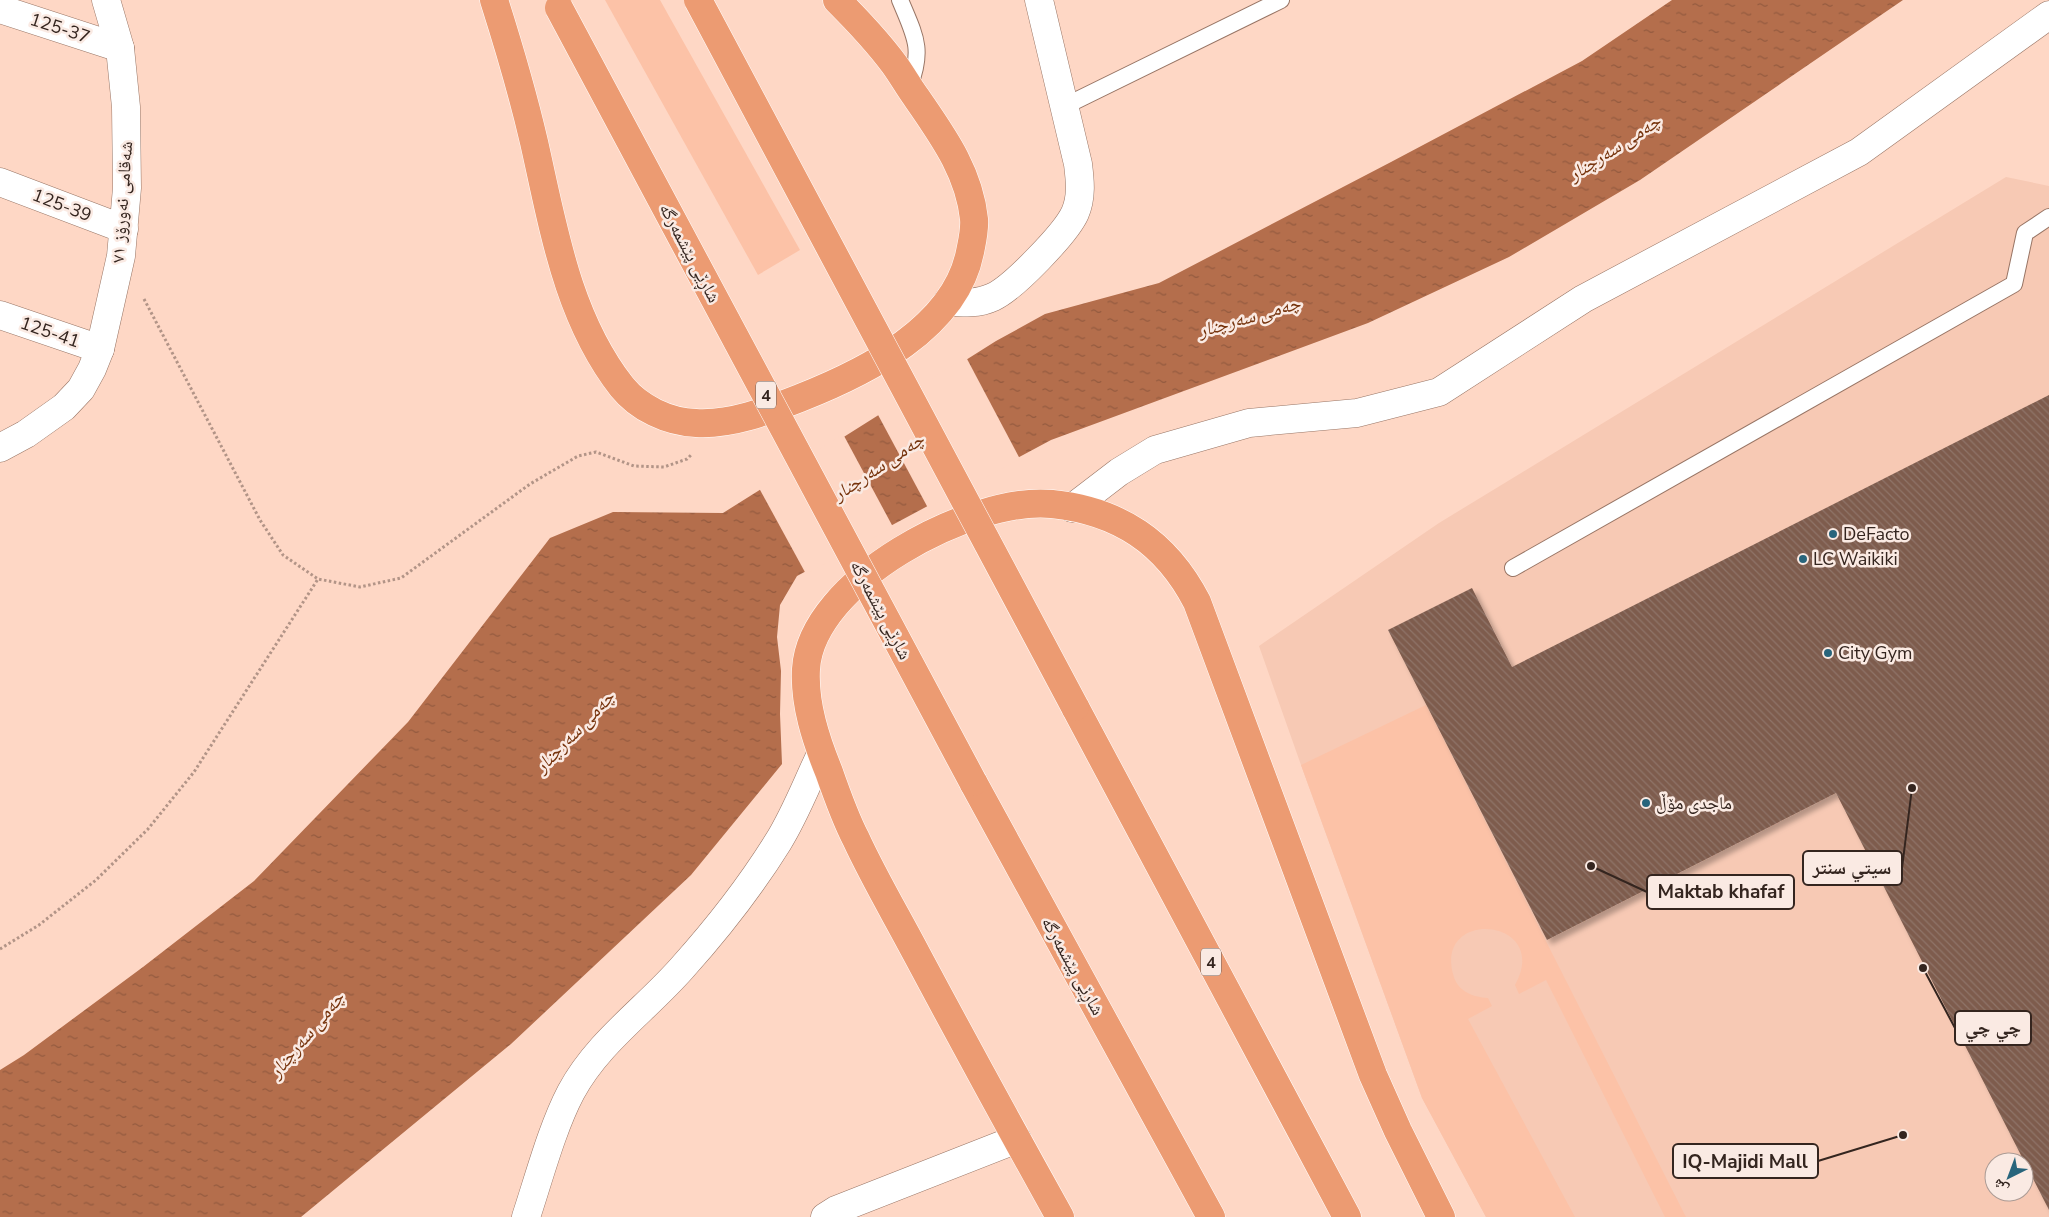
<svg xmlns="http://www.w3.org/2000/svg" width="2049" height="1217" font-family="'Nunito Sans','Noto Naskh Arabic',sans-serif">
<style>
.built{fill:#f7c9b4;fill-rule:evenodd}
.green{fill:#fcc2a7}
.water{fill:url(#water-ripples)}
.pier{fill:#fed7c5}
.building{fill:url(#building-back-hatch);filter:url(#shadow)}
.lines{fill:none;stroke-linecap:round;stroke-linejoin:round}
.service-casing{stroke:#987565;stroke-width:18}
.minor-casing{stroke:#987565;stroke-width:29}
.tertiary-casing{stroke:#987565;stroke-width:29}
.trunk-casing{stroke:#fff;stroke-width:29}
.path{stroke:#b29487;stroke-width:3;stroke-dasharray:2.5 2.5;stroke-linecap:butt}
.service{stroke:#fff;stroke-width:16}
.minor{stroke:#fff;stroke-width:28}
.tertiary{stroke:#fff;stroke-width:28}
.trunk{stroke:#ec9b72;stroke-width:28}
.trunk-bridge-casing{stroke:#fff;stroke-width:29;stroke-linecap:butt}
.trunk-bridge{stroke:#ec9b72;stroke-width:28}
.poi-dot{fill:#28657c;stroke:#faeae3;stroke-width:2}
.labels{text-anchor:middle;stroke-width:5;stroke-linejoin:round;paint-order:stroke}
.shield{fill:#faeae3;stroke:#6f605a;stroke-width:1}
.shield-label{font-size:16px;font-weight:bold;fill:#34251f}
.street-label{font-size:18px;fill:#34251f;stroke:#faeae3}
.poi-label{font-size:18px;fill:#34251f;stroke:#faeae3;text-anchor:start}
.water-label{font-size:19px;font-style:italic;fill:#76330c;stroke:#faeae3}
.leader{fill:none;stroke:#34251f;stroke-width:2}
.callout-dot{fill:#34251f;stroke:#faeae3;stroke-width:2}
.callout{fill:#faeae3;stroke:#34251f;stroke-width:2}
.callout-label{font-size:19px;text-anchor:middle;font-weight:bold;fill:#34251f}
</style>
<defs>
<pattern id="water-ripples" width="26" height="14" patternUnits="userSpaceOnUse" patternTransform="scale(1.25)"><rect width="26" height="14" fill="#b46e4c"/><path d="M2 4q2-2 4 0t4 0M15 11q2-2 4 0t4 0" fill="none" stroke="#935a3f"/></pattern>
<pattern id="building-back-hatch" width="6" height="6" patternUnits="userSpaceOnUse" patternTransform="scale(1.25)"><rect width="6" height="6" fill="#7e5c4d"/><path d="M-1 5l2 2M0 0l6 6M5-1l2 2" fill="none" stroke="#8f7469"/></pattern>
<filter id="shadow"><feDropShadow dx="4.5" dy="4.5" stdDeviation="2.5" flood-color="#0004"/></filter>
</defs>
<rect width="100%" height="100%" fill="#fed7c5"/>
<path class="built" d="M 2006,177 L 2049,186 L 2049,1217 L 1486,1217 L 1422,1098 L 1301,765 L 1259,646 L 1439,523 ZM 1994,1162 L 2024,1162 L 2024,1192 L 1994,1192 Z"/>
<g class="green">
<path d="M 605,0 L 660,0 L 800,250 L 758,275 Z"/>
<path d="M 1426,705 L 1686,1217 L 1665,1217 L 1546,980 L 1519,994 L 1515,985 C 1552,918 1435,907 1453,974 C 1457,991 1472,997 1488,998 L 1492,1006 L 1468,1019 L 1575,1217 L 1486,1217 L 1422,1098 L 1301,765 Z"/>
</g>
<path class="water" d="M 1672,0 L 1903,0 L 1640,180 L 1509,257 L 1368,323 L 1051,440 L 797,576 L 780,605 L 777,637 L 781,671 L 780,714 L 782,764 L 691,875 L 511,1044 L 301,1217 L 0,1217 L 0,1070 L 24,1055 L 143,967 L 254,881 L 408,722 L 550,538 L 613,512 L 723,513 L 996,341 L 1045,314 L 1159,283 L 1391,162 L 1582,61 Z"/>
<g class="pier">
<path d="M 966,357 L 1020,459 L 928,508 L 877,413 Z"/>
<path d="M 843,434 L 893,527 L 806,574 L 759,488 Z"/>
</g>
<path class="building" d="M 2049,395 L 2049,1210 L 1836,793 L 1547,940 L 1388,630 L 1472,588 L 1512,667 Z"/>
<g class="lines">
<defs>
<g id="service">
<path d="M 900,0 C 915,36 924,49 909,87"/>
<path d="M 1065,106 L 1281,0"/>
<path d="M 1513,568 L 2014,284 L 2025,233 L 2049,217"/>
</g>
<g id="minor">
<path d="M 0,9 L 120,48"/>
<path d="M 0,182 L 124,229"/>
<path d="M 948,301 C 964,303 978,304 993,297 C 1013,288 1066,233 1075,213 C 1082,197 1080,180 1078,164 L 1039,0"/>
<path d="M 0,315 L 100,349"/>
<path d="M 1072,508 L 1119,472 L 1155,450 L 1249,423 L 1357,413 L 1439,392 L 1583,299 L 1859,152 L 2049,15"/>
<path d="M 526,1217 C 539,1178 552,1128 571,1092 C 598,1042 645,1010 682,968 C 717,929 750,887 778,842 C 795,815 807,783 821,754"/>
<path d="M 825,1217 L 836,1210 L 1017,1139"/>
</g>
<path id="tertiary" d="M 0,448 L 26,434 L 64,407 L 81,389 L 92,369 L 100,349 L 121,256 L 127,188 L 126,107 L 120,48 L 106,0"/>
<g id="trunk">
<path d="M 494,0 C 509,47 523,95 534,142 C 553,226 567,317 622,387 C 639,408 668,422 696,423 C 732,425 767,411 800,398 C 866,372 955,328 970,252 C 972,242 975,230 974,219 C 969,171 942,135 916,97 C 908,86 902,75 894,64 C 877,41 857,20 837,0"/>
<path d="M 1075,707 L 1347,1217"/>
<path d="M 973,782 L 1211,1217"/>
<path d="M 1060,1217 C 1011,1129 963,1041 916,953 C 896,915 874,878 856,839 C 845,818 837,795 829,772 C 816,740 804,704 806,669 C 811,581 972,496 1052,504 C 1119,511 1166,542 1197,602 L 1373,1075 L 1398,1131 L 1441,1217"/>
</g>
</defs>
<use href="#service" class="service-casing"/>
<use href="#minor" class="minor-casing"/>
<use href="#tertiary" class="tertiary-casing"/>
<use href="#trunk" class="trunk-casing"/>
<g class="path">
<path d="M 144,299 L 260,520 L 283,555 L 318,579 L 360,587 L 401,578 L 530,484 L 578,456 L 596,452 L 634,466 L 664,467 L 687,459 L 692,454"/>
<path d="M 0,949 L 39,925 L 96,880 L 148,829 L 194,772 L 318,579"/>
</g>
<use href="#service" class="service"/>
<use href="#minor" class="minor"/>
<use href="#tertiary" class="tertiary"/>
<use href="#trunk" class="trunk"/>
<defs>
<g id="trunk-bridge">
<path d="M 698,0 L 1075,707"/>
<path d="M 559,8 L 973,782"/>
</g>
</defs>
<use href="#trunk-bridge" class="trunk-bridge-casing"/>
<use href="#trunk-bridge" class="trunk-bridge"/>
</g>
<g class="poi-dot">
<circle cx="1833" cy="534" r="5"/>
<circle cx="1803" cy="559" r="5"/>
<circle cx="1828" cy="653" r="5"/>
<circle cx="1646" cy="803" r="5"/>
</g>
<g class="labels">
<g class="shield">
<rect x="756" y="381.5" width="20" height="27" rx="4"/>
<rect x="1201" y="948.5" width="20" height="27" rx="4"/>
</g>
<g class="shield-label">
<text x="766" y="401">4</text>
<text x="1211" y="968">4</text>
</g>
<g class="street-label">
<text transform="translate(60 28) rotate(18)" y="6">125-37</text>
<text transform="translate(122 202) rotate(-86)" y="6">شەقامی نەورۆز ٧١</text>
<text transform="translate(62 205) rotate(21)" y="6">125-39</text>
<text transform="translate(690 253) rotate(62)" y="6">شاڕێی پێشمەرگە</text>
<text transform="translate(50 332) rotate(19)" y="6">125-41</text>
<text transform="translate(881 610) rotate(62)" y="6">شاڕێی پێشمەرگە</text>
<text transform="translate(1073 966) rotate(61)" y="6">شاڕێی پێشمەرگە</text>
</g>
<g class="poi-label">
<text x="1843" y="540">DeFacto</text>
<text x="1813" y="565">LC Waikiki</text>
<text x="1838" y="659">City Gym</text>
<text x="1656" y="809">ماجدی مۆڵ</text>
</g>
<g class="water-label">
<text transform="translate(1614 147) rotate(-33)" y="7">چەمی سەرچنار</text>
<text transform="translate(1249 316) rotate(-16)" y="7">چەمی سەرچنار</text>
<text transform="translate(878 466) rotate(-34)" y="7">چەمی سەرچنار</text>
<text transform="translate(574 731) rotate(-46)" y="7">چەمی سەرچنار</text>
<text transform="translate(306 1034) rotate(-50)" y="7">چەمی سەرچنار</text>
</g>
</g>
<path class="leader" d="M1912 788L1902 868M1591 866L1647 892M1923 968L1955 1028M1903 1135L1818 1161"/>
<g class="callout-dot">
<circle cx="1912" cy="788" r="5"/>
<circle cx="1591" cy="866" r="5"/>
<circle cx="1923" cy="968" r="5"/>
<circle cx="1903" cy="1135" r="5"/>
</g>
<g class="callout">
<rect x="1803" y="851" width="99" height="34" rx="5"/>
<rect x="1647" y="875" width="147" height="34" rx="5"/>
<rect x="1955" y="1011" width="76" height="34" rx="5"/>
<rect x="1673" y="1144" width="145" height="34" rx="5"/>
</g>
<g class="callout-label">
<text x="1852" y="874">سيتي سنتر</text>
<text x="1721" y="898">Maktab khafaf</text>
<text x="1993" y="1034">چي چي</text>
<text x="1745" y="1168">IQ-Majidi Mall</text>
</g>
<g transform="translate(2009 1177) rotate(222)"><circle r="24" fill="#faeae3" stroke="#ab9b95"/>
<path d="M0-4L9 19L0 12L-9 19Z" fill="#28657c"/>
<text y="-8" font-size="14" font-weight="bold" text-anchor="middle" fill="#34251f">ش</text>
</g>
</svg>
